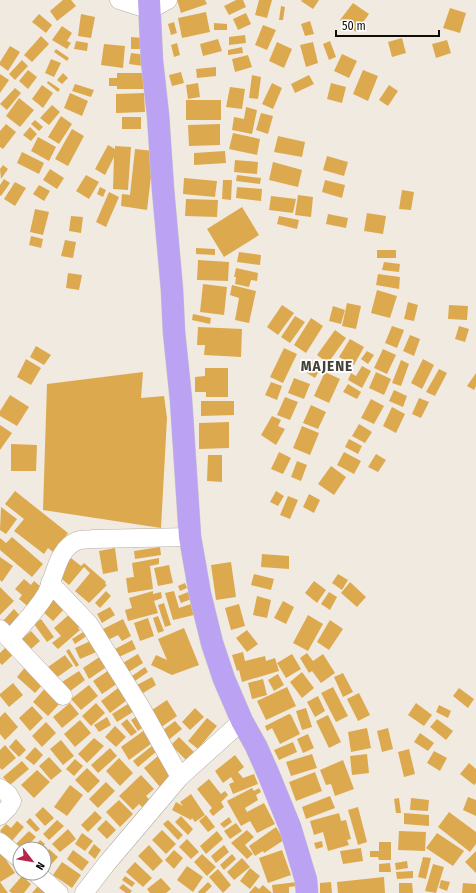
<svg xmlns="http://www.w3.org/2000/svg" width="476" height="893" font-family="'Fira Sans Condensed',sans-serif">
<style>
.building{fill:#dda94f}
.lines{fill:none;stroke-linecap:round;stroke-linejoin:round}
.minor-casing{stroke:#b3ada3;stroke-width:19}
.highway-casing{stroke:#cacac9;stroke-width:23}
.minor{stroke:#fff;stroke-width:18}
.highway{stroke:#bba2f2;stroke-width:22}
.labels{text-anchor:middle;stroke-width:3.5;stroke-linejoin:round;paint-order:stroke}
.district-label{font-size:15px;font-weight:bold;letter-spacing:1px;fill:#454038;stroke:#fff}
</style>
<rect width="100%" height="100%" fill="#f1eae0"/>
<g class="building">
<path d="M 63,0 L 71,0 L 76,6 L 57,21 L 50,11 Z"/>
<path d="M 177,0 L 205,0 L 207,4 L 181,13 Z"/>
<path d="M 236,0 L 243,0 L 246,7 L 229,15 L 224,6 Z"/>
<path d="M 259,0 L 272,0 L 267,18 L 255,15 Z"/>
<path d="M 302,0 L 319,0 L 313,9 L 301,1 Z"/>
<path d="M 353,3 L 369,14 L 356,32 L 340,20 Z"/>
<path d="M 281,6 L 285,7 L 283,20 L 279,20 Z"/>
<path d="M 450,8 L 466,13 L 460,33 L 443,28 Z"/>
<path d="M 206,12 L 210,32 L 182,38 L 178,18 Z"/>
<path d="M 246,13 L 251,24 L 238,30 L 233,19 Z"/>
<path d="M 39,14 L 52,25 L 46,33 L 32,22 Z"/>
<path d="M 81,14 L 95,17 L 91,38 L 78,36 Z"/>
<path d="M 310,21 L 314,34 L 305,36 L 301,24 Z"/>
<path d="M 174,22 L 177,33 L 171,35 L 168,24 Z"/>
<path d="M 214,23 L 227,24 L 227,30 L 214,30 Z"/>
<path d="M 263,25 L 276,30 L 267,50 L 255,45 Z"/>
<path d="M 62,26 L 72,33 L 67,41 L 71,43 L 67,49 L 52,40 Z"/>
<path d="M 245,35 L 246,43 L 229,45 L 229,37 Z"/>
<path d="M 41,36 L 49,44 L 32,62 L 24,55 Z"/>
<path d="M 131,37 L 144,38 L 144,49 L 131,49 Z"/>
<path d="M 402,38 L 406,53 L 392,57 L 388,42 Z"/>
<path d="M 218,39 L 222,51 L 203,56 L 200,44 Z"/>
<path d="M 447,40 L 451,53 L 436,58 L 432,44 Z"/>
<path d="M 76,41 L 88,43 L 87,51 L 74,49 Z"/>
<path d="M 330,41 L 336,57 L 329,60 L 323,44 Z"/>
<path d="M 277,42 L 292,49 L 284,68 L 269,61 Z"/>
<path d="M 313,42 L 318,63 L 306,67 L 300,45 Z"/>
<path d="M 177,43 L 180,55 L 174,57 L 171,45 Z"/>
<path d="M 104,44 L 125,46 L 123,68 L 101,65 Z"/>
<path d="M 10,46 L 20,52 L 8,71 L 0,65 L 0,62 Z"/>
<path d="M 242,47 L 243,53 L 228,55 L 228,50 Z"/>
<path d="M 56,49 L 69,58 L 67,61 L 54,52 Z"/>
<path d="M 131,53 L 146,55 L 144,66 L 129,64 Z"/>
<path d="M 342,54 L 357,61 L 349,78 L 334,71 Z"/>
<path d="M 248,55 L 252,67 L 235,72 L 232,59 Z"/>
<path d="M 51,59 L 61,63 L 54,77 L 45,73 Z"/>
<path d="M 22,60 L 28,66 L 15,80 L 9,74 Z"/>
<path d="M 216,67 L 216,76 L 197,78 L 196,69 Z"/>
<path d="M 28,70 L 37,77 L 28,89 L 19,81 Z"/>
<path d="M 363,70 L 378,76 L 368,101 L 353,94 Z"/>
<path d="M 181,72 L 184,83 L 172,86 L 169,75 Z"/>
<path d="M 63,73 L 68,78 L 62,84 L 57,80 Z"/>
<path d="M 117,73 L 145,73 L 145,89 L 117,89 L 117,86 L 109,86 L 109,78 L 117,78 Z"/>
<path d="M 0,74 L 9,80 L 0,93 Z"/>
<path d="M 252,75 L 261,77 L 258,99 L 249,98 Z"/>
<path d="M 309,75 L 314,84 L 295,93 L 291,84 Z"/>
<path d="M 48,81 L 60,89 L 58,92 L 47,83 Z"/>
<path d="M 198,83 L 200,97 L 188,99 L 186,85 Z"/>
<path d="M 272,83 L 282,88 L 273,109 L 262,104 Z"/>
<path d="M 331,83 L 346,87 L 342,103 L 327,99 Z"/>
<path d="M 75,84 L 94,90 L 91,97 L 72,91 Z"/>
<path d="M 42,85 L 53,93 L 43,108 L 32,99 Z"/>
<path d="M 389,85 L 398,91 L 388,106 L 379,100 Z"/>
<path d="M 230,87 L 245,89 L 242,109 L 226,107 Z"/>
<path d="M 15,88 L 21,93 L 7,110 L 0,104 Z"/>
<path d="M 70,93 L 88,101 L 82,116 L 64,108 Z"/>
<path d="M 144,93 L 145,112 L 116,113 L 116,94 Z"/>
<path d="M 19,98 L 34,110 L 20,127 L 6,116 Z"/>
<rect x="186" y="100" width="35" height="20"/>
<path d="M 52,105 L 60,112 L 49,125 L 40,118 Z"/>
<path d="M 246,107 L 257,110 L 252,134 L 232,130 L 234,117 L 244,119 Z"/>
<path d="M 261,113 L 273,116 L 268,134 L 256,130 Z"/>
<path d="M 61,116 L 72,124 L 59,144 L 48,137 Z"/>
<rect x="122" y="117" width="19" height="12"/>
<path d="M 35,120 L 43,127 L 39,131 L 31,124 Z"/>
<path d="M 6,124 L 16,132 L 3,149 L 0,147 L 0,131 Z"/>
<path d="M 220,124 L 220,145 L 189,146 L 188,125 Z"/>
<path d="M 30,127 L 37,134 L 31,141 L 23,135 Z"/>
<path d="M 72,129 L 84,136 L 68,166 L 55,159 Z"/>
<path d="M 233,133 L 260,139 L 257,155 L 229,149 Z"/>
<path d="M 278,136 L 305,142 L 302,157 L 274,152 Z"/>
<path d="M 38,137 L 56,147 L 49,161 L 31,151 Z"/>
<path d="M 108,145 L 115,149 L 115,146 L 131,147 L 128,190 L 113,189 L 114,157 L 105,175 L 95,169 Z"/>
<path d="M 135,149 L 154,151 L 147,210 L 121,206 L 122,194 L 130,195 Z"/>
<path d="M 225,151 L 226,163 L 194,165 L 194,153 Z"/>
<path d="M 22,152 L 44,163 L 39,174 L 17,163 Z"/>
<path d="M 327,156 L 348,162 L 344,176 L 323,170 Z"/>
<path d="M 235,160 L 258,162 L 257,174 L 234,172 Z"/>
<path d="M 273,162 L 302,170 L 298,187 L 269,180 Z"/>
<path d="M 3,165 L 8,169 L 1,179 L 0,169 Z"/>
<path d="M 50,169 L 64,178 L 57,189 L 43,180 Z"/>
<path d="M 86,175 L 99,182 L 89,199 L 76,191 Z"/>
<path d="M 237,175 L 261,178 L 260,184 L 236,181 Z"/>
<path d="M 184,178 L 217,181 L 215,197 L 183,194 Z"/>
<path d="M 4,179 L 10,183 L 1,196 L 0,195 L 0,185 Z"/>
<path d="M 223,180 L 232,180 L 231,200 L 222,199 Z"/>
<path d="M 325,180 L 345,185 L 342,198 L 322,192 Z"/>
<path d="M 15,182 L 26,188 L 15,206 L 4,199 Z"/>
<path d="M 39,185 L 50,191 L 44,201 L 33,194 Z"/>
<path d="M 100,187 L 106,190 L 103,197 L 97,194 Z"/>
<path d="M 237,187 L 262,189 L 261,201 L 236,198 Z"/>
<path d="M 402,190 L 414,192 L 411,210 L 399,209 Z"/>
<path d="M 109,192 L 119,197 L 106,227 L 96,222 Z"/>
<path d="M 298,195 L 313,197 L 311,217 L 295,215 Z"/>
<path d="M 271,196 L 296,199 L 293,213 L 269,210 Z"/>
<path d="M 186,199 L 218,200 L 217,217 L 185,216 Z"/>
<path d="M 242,207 L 259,235 L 224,257 L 207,229 Z"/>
<path d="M 35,209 L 49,212 L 43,235 L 30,232 Z"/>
<path d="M 367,213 L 386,216 L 383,234 L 364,231 Z"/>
<path d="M 328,214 L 348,218 L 346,228 L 326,224 Z"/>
<path d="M 71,216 L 83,217 L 81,233 L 69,231 Z"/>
<path d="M 279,216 L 299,220 L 297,229 L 277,224 Z"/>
<path d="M 31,236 L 43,239 L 41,248 L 29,245 Z"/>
<path d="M 65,240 L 76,242 L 73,258 L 61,256 Z"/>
<path d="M 196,248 L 215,249 L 215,255 L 196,254 Z"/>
<rect x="377" y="250" width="19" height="8"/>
<path d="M 239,252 L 261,255 L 260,265 L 237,262 Z"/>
<path d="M 198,260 L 229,262 L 228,281 L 197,280 Z"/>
<path d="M 384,262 L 400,264 L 399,272 L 382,270 Z"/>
<path d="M 236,268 L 258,273 L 257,281 L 251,280 L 249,287 L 235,284 L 236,277 L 234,277 Z"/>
<path d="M 68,273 L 82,275 L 79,290 L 66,288 Z"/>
<path d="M 378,274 L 400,277 L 399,289 L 376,285 Z"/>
<path d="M 203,284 L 227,287 L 224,315 L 200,312 Z"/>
<path d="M 232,285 L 256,291 L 249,323 L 235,320 L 239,298 L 230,295 Z"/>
<path d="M 377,290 L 397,296 L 390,318 L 371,313 Z"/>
<path d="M 408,302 L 418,305 L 414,321 L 404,319 Z"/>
<path d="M 347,303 L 361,306 L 356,329 L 342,326 Z"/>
<path d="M 282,305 L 294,313 L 278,335 L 267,327 Z"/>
<path d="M 449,305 L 468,306 L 467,320 L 448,319 Z"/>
<path d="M 333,306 L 345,310 L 341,324 L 329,321 Z"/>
<path d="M 193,314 L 211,318 L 210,324 L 192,320 Z"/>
<path d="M 295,316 L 305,322 L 290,343 L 281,337 Z"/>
<path d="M 311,318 L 323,326 L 306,353 L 294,345 Z"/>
<path d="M 392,326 L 404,330 L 397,348 L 385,343 Z"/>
<path d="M 459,326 L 469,329 L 465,342 L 455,339 Z"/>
<path d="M 198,327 L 242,329 L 241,357 L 204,355 L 205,345 L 197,345 Z"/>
<path d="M 335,330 L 346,338 L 328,363 L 317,355 Z"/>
<path d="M 410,335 L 420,339 L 414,356 L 403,351 Z"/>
<path d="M 350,339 L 364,347 L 354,365 L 339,357 Z"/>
<path d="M 36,346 L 51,355 L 44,365 L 30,357 Z"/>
<path d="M 284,348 L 297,354 L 283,383 L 270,377 Z"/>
<path d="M 383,349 L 396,355 L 387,374 L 374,368 Z"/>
<path d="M 367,351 L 374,355 L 368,364 L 361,359 Z"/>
<path d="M 26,359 L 41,368 L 31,385 L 17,377 Z"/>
<path d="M 423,359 L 434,365 L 422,389 L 411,383 Z"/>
<path d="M 401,360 L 409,364 L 401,386 L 392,383 Z"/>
<path d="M 313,361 L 322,366 L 315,378 L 307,373 Z"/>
<path d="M 362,366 L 371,371 L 362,388 L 348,380 L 351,373 L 356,376 Z"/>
<path d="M 205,368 L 228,368 L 228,397 L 206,397 L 206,392 L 195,392 L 195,377 L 205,376 Z"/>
<path d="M 439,369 L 447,373 L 435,396 L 426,392 Z"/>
<path d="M 143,372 L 141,398 L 164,396 L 167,418 L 161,528 L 43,510 L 47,384 Z"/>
<path d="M 325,372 L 340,379 L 329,403 L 314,396 Z"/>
<path d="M 376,372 L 391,379 L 384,395 L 369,388 Z"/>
<path d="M 476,373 L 476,386 L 474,390 L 467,386 Z"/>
<path d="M 294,378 L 310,384 L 304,399 L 288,393 Z"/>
<path d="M 271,382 L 282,386 L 277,400 L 265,395 Z"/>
<path d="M 348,384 L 361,392 L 357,399 L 343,392 Z"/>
<path d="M 394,390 L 407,396 L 403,407 L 389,401 Z"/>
<path d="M 10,395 L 29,407 L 17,426 L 0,416 L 0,411 Z"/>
<path d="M 285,397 L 298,402 L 290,420 L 277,415 Z"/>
<path d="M 419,398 L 429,402 L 421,418 L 412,414 Z"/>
<path d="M 371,399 L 384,406 L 374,424 L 361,418 Z"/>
<path d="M 201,401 L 234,401 L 234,415 L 201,416 Z"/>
<path d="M 311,405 L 326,412 L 318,429 L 303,423 Z"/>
<path d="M 392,407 L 405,414 L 396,433 L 383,426 Z"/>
<path d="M 272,416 L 281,420 L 278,426 L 285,429 L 276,445 L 261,435 Z"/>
<path d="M 229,422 L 229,448 L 199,449 L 199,423 Z"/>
<path d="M 359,424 L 372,432 L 365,443 L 352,436 Z"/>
<path d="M 0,425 L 12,433 L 0,450 Z"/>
<path d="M 302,426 L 319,433 L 310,455 L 293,448 Z"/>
<path d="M 349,439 L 362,446 L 358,454 L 345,447 Z"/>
<path d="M 11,444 L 37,445 L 36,471 L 11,471 Z"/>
<path d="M 279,452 L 291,458 L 283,474 L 271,469 Z"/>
<path d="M 344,452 L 361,461 L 354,474 L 337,465 Z"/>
<path d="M 376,454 L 386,460 L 378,472 L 368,467 Z"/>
<path d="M 208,455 L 222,455 L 222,482 L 207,481 Z"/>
<path d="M 297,461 L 307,465 L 301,481 L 291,477 Z"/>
<path d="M 331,466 L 346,477 L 334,495 L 318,484 Z"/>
<path d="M 15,491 L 68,533 L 53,552 L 48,548 L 44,554 L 14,531 L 24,519 L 5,504 Z"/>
<path d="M 276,491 L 284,496 L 278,506 L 270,502 Z"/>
<path d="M 309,494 L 320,500 L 314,513 L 303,507 Z"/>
<path d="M 288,496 L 298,500 L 290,519 L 280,515 Z"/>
<path d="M 1,507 L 17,519 L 6,534 L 0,530 Z"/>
<path d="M 12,537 L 43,564 L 32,577 L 0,550 L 0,538 L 6,543 Z"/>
<path d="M 160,547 L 161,555 L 135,559 L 134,551 Z"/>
<path d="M 115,548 L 118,571 L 103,574 L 99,551 Z"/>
<path d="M 262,554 L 289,556 L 289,569 L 261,567 Z"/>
<path d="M 0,557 L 13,566 L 2,582 L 0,580 Z"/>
<path d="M 71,558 L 81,566 L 84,563 L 106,582 L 105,584 L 107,585 L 89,603 L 75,591 L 90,573 L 84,567 L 69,585 L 57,575 Z"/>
<path d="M 159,558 L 159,564 L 150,566 L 153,589 L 128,593 L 126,578 L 134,577 L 132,563 Z"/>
<path d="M 231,562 L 236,597 L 216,600 L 211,565 Z"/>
<path d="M 169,565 L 173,583 L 158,586 L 154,568 Z"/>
<path d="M 254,574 L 274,579 L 271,590 L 251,585 Z"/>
<path d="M 338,574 L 348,580 L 342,590 L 332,583 Z"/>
<path d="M 24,579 L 31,585 L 34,581 L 46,591 L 31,609 L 19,599 L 22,595 L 15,589 Z"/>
<path d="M 314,581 L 326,590 L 317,603 L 305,593 Z"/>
<path d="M 350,582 L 366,597 L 357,607 L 341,593 Z"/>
<path d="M 185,583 L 187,588 L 180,591 L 178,586 Z"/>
<path d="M 0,587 L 14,601 L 0,615 Z"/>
<path d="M 106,591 L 111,596 L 100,608 L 95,603 Z"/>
<path d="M 153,591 L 153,594 L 161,592 L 162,598 L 154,601 L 158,613 L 128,621 L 125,610 L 132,608 L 129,598 Z"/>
<path d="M 174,591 L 179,608 L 191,604 L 194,615 L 173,620 L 165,593 Z"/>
<path d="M 191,591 L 194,598 L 181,603 L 178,596 Z"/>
<path d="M 329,592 L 337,597 L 330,610 L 321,604 Z"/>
<path d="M 56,594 L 68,605 L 53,621 L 41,610 Z"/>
<path d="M 257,596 L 271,600 L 267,618 L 253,615 Z"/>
<path d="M 283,601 L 294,607 L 286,624 L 274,618 Z"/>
<path d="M 164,603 L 171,625 L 165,627 L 158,605 Z"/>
<path d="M 239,604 L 245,626 L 231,630 L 225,608 Z"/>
<path d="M 110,607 L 115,615 L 102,623 L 97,614 Z"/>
<path d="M 14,609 L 22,618 L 11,630 L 2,622 Z"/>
<path d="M 72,612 L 83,625 L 78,628 L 80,630 L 58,649 L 52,643 L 61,636 L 54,628 Z"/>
<path d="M 308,615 L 323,624 L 308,651 L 293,643 Z"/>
<path d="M 158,616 L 164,631 L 158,633 L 153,618 Z"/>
<path d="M 148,618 L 154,636 L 140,641 L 134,623 Z"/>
<path d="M 41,619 L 54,637 L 47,642 L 34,624 Z"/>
<path d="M 123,619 L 131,636 L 122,641 L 118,635 L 106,641 L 101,630 Z"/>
<path d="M 330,620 L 343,629 L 329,650 L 317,642 Z"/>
<path d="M 184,628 L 199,665 L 172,675 L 151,665 L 156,655 L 167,660 L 158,639 Z"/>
<path d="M 88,629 L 91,633 L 75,644 L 72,639 Z"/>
<path d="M 247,630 L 258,644 L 247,652 L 236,638 Z"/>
<path d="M 31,631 L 40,641 L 31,649 L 22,639 Z"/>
<path d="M 95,639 L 101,650 L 80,659 L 75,648 Z"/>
<path d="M 132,640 L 136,649 L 119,657 L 115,649 Z"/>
<path d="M 10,643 L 17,651 L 2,665 L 0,663 L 0,653 Z"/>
<path d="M 69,649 L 79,665 L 76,667 L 66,651 Z"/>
<path d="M 243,652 L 245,661 L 265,656 L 266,661 L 275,658 L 279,671 L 242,682 L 239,670 L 237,671 L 232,655 Z"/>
<path d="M 307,653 L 313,661 L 323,654 L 335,673 L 321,683 L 312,671 L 309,673 L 300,658 Z"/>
<path d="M 138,654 L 143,663 L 127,673 L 121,664 Z"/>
<path d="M 292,654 L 301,669 L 286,678 L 277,663 Z"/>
<path d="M 65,655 L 73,666 L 56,678 L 48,667 Z"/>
<path d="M 101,656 L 108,666 L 89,679 L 83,668 Z"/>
<path d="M 26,666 L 45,682 L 35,693 L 17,677 Z"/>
<path d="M 145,667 L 148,672 L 132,683 L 129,678 Z"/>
<path d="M 112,668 L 121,681 L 102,694 L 93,681 Z"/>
<path d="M 79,671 L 85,680 L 69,692 L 62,682 Z"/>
<path d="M 302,672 L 314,688 L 302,698 L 290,682 Z"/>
<path d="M 343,673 L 353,692 L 343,697 L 334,677 Z"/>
<path d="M 278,674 L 284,685 L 274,691 L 268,680 Z"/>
<path d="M 152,677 L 156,685 L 140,695 L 135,686 Z"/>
<path d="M 263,679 L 267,695 L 252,699 L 248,683 Z"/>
<path d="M 13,683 L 23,695 L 9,707 L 0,696 L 0,694 Z"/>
<path d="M 89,685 L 98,696 L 81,710 L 71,699 Z"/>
<path d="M 122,685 L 131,697 L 110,713 L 101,701 Z"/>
<path d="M 47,686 L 63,700 L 48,716 L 33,702 Z"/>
<path d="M 287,687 L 296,706 L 266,720 L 257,701 Z"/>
<path d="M 333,687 L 348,716 L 336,722 L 321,693 Z"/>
<path d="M 459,688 L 474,699 L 468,708 L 453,696 Z"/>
<path d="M 359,693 L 370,715 L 358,721 L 347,699 Z"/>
<path d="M 318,696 L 325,711 L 315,717 L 307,702 Z"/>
<path d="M 167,700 L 177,716 L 160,728 L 149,712 Z"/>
<path d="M 131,702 L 136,710 L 117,722 L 112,714 Z"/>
<path d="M 70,703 L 79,714 L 62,728 L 53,717 Z"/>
<path d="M 96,703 L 105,713 L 91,726 L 82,716 Z"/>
<path d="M 416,703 L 432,715 L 424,726 L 408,715 Z"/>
<path d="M 439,705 L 451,711 L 448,718 L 436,712 Z"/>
<path d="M 32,706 L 43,718 L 30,731 L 19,718 Z"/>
<path d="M 195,708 L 204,717 L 190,730 L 182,722 Z"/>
<path d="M 306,708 L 312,727 L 302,730 L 296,711 Z"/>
<path d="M 5,712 L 18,727 L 5,740 L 0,734 L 0,717 Z"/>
<path d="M 289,714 L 291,715 L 300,734 L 280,744 L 272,728 L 267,731 L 265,726 Z"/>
<path d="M 139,715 L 146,725 L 138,731 L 131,720 Z"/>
<path d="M 328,715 L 341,742 L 329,748 L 316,721 Z"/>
<path d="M 107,717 L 111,725 L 99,732 L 94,725 Z"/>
<path d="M 207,718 L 217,726 L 198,749 L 188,741 Z"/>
<path d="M 127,719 L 137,732 L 131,736 L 121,724 Z"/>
<path d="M 437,719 L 453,731 L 446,740 L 430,727 Z"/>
<path d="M 80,720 L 91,733 L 75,747 L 64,734 Z"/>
<path d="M 175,721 L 182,729 L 166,742 L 159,733 Z"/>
<path d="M 46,722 L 56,733 L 42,747 L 32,736 Z"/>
<path d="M 115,726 L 126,737 L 116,747 L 105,737 Z"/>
<path d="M 367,728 L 371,748 L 351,752 L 348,732 Z"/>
<path d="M 388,728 L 393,749 L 382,752 L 377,731 Z"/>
<path d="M 146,729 L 155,741 L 129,760 L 121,747 Z"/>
<path d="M 420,733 L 434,743 L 428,751 L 414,742 Z"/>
<path d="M 308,734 L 314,748 L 303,753 L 297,739 Z"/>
<path d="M 179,737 L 195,753 L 187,761 L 171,745 Z"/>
<path d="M 94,738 L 104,746 L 87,763 L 78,754 Z"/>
<path d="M 16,739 L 26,750 L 19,757 L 9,747 Z"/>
<path d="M 61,740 L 74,756 L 63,765 L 50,749 Z"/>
<path d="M 293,742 L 297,752 L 279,760 L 274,750 Z"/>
<path d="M 5,745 L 16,758 L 2,770 L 0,768 L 0,750 Z"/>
<path d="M 153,745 L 157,751 L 138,767 L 133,761 Z"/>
<path d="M 35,747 L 43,755 L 34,765 L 25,758 Z"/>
<path d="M 110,748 L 117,756 L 98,773 L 91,765 Z"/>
<path d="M 409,749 L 415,774 L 404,777 L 398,752 Z"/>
<path d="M 434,751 L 447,758 L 440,771 L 427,763 Z"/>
<path d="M 312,754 L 317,768 L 291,776 L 286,762 Z"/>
<path d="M 367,754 L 369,773 L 352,775 L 350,756 Z"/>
<path d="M 235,755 L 244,767 L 238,772 L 243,778 L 254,774 L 258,784 L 233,794 L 229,784 L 234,782 L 231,777 L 223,783 L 215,771 Z"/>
<path d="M 158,756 L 174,775 L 160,787 L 144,768 Z"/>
<path d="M 49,757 L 62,771 L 51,780 L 39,766 Z"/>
<path d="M 119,758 L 133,773 L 120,786 L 106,771 Z"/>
<path d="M 75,759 L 83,766 L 74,776 L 66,769 Z"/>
<path d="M 343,760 L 354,789 L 335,796 L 331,784 L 326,785 L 320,770 Z"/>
<path d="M 22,761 L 29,769 L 10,785 L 3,777 Z"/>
<path d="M 469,763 L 476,769 L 476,783 L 474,785 L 460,774 Z"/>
<path d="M 87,768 L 100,781 L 88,793 L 75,780 Z"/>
<path d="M 37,770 L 50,782 L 34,798 L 21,785 Z"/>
<path d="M 315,772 L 322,791 L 296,801 L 289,782 Z"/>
<path d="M 141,775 L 154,789 L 146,796 L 151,801 L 143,808 L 139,804 L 133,810 L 119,796 Z"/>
<path d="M 209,779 L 221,794 L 225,791 L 228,795 L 221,802 L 224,807 L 213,816 L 209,811 L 212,808 L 197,789 Z"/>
<path d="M 106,782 L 115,791 L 98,808 L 89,799 Z"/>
<path d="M 70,785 L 83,795 L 67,816 L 54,807 Z"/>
<path d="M 252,788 L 254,791 L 259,788 L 261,792 L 256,795 L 258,800 L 245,808 L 247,812 L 264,803 L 275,824 L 257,833 L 250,821 L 241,826 L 227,801 Z"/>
<path d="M 191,794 L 205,815 L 195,822 L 192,818 L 191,820 L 172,810 L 176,802 L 183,806 L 180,802 Z"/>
<path d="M 330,796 L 335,808 L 306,819 L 302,807 Z"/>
<path d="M 468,797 L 476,800 L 476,816 L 463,810 Z"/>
<path d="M 399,798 L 401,813 L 396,813 L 394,799 Z"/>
<path d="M 411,798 L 429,800 L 428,811 L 410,810 Z"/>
<path d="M 119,800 L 133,814 L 120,827 L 106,812 Z"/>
<path d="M 43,807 L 54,818 L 45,826 L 35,815 Z"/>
<path d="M 358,807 L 367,842 L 358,845 L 348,810 Z"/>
<path d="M 95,811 L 102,818 L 88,832 L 81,825 Z"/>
<path d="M 449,812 L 476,832 L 476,844 L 470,852 L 438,827 Z"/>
<path d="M 339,813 L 341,821 L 346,820 L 351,839 L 347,840 L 349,845 L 328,851 L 323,832 L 314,835 L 310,821 Z"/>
<path d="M 404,813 L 429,815 L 429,826 L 404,824 Z"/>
<path d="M 206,815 L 215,827 L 208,832 L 199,821 Z"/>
<path d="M 181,816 L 193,829 L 188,835 L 175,822 Z"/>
<path d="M 229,817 L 232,822 L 224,828 L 220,824 Z"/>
<path d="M 30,818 L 40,829 L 36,832 L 26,822 Z"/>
<path d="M 57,820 L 64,826 L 49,840 L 43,834 Z"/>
<path d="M 106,820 L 116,830 L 107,839 L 97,829 Z"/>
<path d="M 168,820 L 183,835 L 178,840 L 163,824 Z"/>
<path d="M 17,821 L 24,827 L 11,842 L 0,831 L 6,824 L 11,828 Z"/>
<path d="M 236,823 L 242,831 L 230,839 L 224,831 Z"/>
<path d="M 276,827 L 284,840 L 264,853 L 263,851 L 255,856 L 249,846 Z"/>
<path d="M 68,829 L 76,839 L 60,852 L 52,844 Z"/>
<path d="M 162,830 L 176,844 L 166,854 L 152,840 Z"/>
<path d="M 247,830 L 254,837 L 245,845 L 253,854 L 247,859 L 231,843 Z"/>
<path d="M 29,831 L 36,837 L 24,849 L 21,849 L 16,844 Z"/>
<path d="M 217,831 L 223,839 L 206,854 L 200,846 Z"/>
<path d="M 399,831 L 426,832 L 425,851 L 398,850 Z"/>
<path d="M 82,833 L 93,841 L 85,851 L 75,844 Z"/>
<path d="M 437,833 L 464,851 L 453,866 L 426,848 Z"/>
<path d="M 187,839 L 199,852 L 191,859 L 179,847 Z"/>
<path d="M 40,840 L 45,844 L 41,849 L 33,849 Z"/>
<path d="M 322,841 L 323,847 L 316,849 L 314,843 Z"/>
<path d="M 379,842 L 391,842 L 391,860 L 379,860 L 378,857 L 370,857 L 370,851 L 379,851 Z"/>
<path d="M 94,844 L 101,850 L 95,859 L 88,853 Z"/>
<path d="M 149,845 L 163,861 L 153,871 L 138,856 Z"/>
<path d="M 224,845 L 229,852 L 216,863 L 211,856 Z"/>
<path d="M 361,848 L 363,861 L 343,864 L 340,851 Z"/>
<path d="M 49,849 L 58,857 L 45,871 L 44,854 Z"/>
<path d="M 73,850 L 89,862 L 82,871 L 67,859 Z"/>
<path d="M 174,850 L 183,858 L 174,869 L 165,860 Z"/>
<path d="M 282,850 L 291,875 L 268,883 L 259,858 Z"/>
<path d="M 0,851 L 15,873 L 0,882 L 8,893 L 0,893 Z"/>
<path d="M 476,851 L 476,873 L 465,862 Z"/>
<path d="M 202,854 L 216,867 L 207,876 L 194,862 Z"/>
<path d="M 232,854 L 236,859 L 224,870 L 220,865 Z"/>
<path d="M 423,857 L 431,858 L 426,879 L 418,877 Z"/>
<path d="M 242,858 L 250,867 L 234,880 L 227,872 Z"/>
<path d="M 407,861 L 408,868 L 396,870 L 395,863 Z"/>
<path d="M 62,862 L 81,875 L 72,888 L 53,875 Z"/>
<path d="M 135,862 L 152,878 L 143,887 L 126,872 Z"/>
<path d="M 390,863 L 391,872 L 379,872 L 379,864 Z"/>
<path d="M 433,864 L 444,867 L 436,893 L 425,891 Z"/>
<path d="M 187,866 L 203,877 L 193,892 L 177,880 Z"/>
<path d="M 250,868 L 260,876 L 250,889 L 240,881 Z"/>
<path d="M 218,869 L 231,885 L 223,893 L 209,877 Z"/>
<path d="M 413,871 L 413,878 L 397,879 L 396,872 Z"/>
<path d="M 22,876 L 31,884 L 24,893 L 12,893 L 9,891 Z"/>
<path d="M 125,876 L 135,883 L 132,887 L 122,880 Z"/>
<path d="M 384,877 L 385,893 L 338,893 L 337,882 Z"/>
<path d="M 161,878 L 171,889 L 166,893 L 150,893 L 147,889 Z"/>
<path d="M 441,880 L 450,882 L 447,891 L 439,888 Z"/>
<path d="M 208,882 L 212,886 L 205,893 L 199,893 L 198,892 Z"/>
<path d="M 297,882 L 297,886 L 289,887 L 289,893 L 273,893 L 272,885 Z"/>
<path d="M 331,882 L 332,893 L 320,893 L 320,883 Z"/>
<path d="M 399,883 L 412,883 L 413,893 L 399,893 Z"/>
<path d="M 463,883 L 476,884 L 476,893 L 462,893 Z"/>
<path d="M 123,884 L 132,891 L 130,893 L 126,893 L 119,888 Z"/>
<path d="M 263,885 L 272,893 L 249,893 L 255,886 L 259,889 Z"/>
<path d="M 38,886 L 46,893 L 32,893 Z"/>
</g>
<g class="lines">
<defs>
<g id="minor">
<path d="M 119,0 L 150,10 L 168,0"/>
<path d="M 50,583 L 89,624 L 140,706 L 180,777"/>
<path d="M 0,629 L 63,696"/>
<path d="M 10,639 C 22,625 35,612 45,596 C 55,580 56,549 77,541 C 81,539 87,540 92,539 L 190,537"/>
<path d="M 0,788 L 8,794 L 12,801 L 8,808 L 0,816"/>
<path d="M 0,842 L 20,859"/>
<path d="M 36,873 L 59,893"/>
<path d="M 84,893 L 108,862 L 180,777 L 242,721"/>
</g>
<path id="highway" d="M 149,0 L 152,61 L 158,115 L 163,189 L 172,290 L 174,332 L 181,400 L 190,537 L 200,594 L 212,643 L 224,679 L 242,721 L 256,746 L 268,773 L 290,827 L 306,880 L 307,893"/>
</defs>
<use href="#minor" class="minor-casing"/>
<use href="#highway" class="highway-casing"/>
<use href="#minor" class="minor"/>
<use href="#highway" class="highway"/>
</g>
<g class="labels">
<g class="district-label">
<text x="327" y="371">MAJENE</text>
</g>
</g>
<g transform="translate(32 861) rotate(121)"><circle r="19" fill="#ffffff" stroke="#9f9e9d"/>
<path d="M0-3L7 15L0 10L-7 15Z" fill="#b72649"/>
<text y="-6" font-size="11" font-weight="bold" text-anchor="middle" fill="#0f0d0a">N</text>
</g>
<path d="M336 30v6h103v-6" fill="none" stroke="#0f0d0a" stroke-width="2"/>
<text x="342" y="30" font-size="12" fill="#0f0d0a" stroke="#ffffff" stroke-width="3" paint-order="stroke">50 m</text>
</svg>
